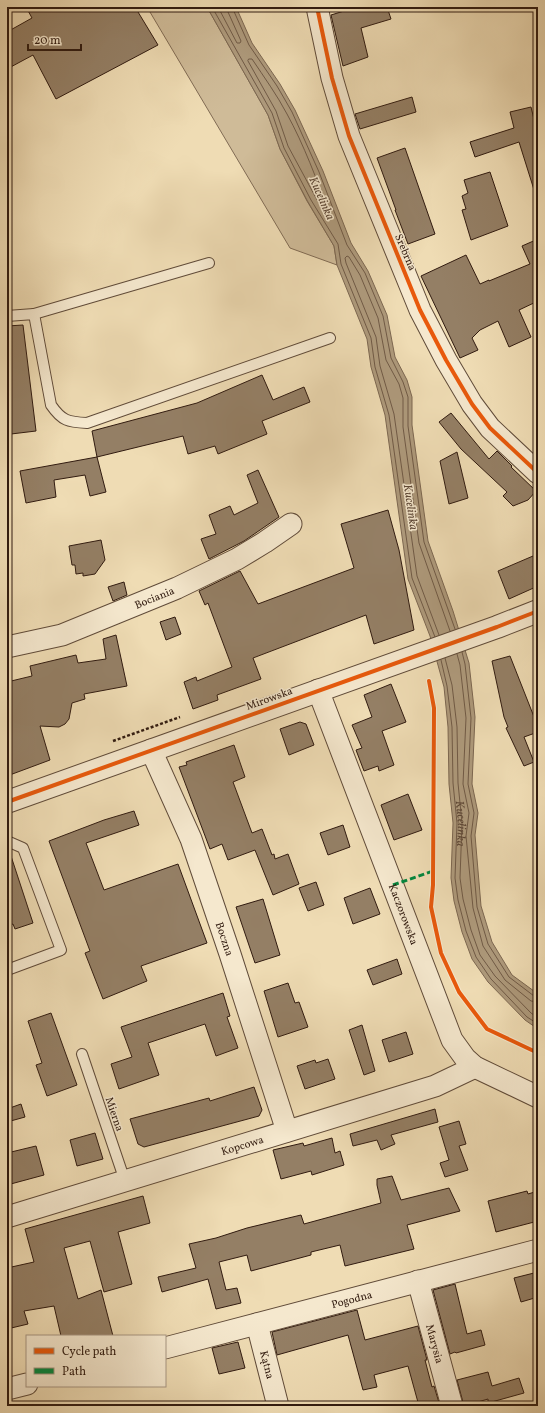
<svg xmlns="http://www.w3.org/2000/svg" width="545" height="1413" font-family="Vollkorn,serif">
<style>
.green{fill:#cfbb98;stroke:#806b54}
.water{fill:#ae9a7c;stroke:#7c6751}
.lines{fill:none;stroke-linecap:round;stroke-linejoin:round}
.shore{stroke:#705a46;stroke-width:1}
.building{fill:#947f65;stroke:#311b10}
.service-casing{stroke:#604b39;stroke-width:12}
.minor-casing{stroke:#604b39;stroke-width:23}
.tertiary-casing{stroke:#604b39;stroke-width:24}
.path{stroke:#311b10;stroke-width:2.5;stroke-dasharray:3 2;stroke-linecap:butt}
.service{stroke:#f5e8ce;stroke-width:10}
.minor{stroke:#f5e8ce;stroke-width:21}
.tertiary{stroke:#f5e8ce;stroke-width:22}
.quiet{stroke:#00873e;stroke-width:3;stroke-dasharray:6 3;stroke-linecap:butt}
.cycleway-casing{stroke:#f5e8ce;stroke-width:6}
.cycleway{stroke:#e8590c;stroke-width:4}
.labels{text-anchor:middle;stroke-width:3;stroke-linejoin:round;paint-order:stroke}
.street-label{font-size:11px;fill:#311b10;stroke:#f5e8ce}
.water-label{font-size:12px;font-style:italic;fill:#5d4736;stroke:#f5e8ce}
</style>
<rect width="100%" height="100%" fill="#efdcb4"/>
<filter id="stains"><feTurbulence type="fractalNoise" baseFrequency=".005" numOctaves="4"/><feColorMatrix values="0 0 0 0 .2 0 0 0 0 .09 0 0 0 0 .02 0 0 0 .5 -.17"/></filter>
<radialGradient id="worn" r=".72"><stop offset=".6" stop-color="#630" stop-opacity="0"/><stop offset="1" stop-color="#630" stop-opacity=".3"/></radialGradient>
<path class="green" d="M 147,7 L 207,7 L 268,115 L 280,149 L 307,201 L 334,246 L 337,265 L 290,248 Z"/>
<path class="water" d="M 207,7 L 236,7 L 252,43 L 280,84 L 295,110 L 323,171 L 351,243 L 368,271 L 387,315 L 395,357 L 407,380 L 412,397 L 412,425 L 428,541 L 453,611 L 469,663 L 475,717 L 472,784 L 478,813 L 475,835 L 481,906 L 492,942 L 512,975 L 538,994 L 538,1029 L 525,1020 L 488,982 L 472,959 L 462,932 L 454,901 L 451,878 L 453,823 L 449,784 L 448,727 L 444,687 L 430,636 L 408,579 L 385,415 L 371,367 L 367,339 L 337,265 L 334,246 L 308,202 L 280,149 L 268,115 Z"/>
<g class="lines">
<g class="shore">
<path d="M 212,7 L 272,113 L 284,148 L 311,200 L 338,244 L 341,264 L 371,338 L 375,367 L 389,415 L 412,578 L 435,637"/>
<path d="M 218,7 L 237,43 L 240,43 L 241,41 L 228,12 L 227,7"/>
<path d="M 232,7 L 249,45 L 277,86 L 292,112 L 319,172 L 347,245 L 365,273 L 383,316 L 391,358 L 403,382 L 408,397 L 408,426 L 424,542 L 455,629"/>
<path d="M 249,59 L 252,59 C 264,77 277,95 287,114 C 304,145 317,180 329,213 L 328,216 L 326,215 L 316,198 L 288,146 L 276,111 L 248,61 Z"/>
<path d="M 439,635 L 417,576 L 394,414 L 380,366 L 376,337 L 346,263 L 345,258 L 347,256 L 349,257 L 360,275 L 378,318 L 386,360 L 399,384 L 403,398 L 403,427 L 419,543 L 450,631"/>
<path d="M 462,652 L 465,664 L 471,718 L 468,784 L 474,813 L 471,836 L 477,907 L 488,944 L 509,977 L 534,996 L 538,997"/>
<path d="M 457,654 L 460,665 L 466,718 L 463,784 L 469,813 L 466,836 L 473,908 L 483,946 L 505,980 L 531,1001 L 538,1002"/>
<path id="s1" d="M 445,658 L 452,685 L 457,727 L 458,783 L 462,823 L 460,878 L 463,899 L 471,930 L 480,955 L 495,976 L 531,1013 L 538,1018"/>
<path d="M 441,660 L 447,686 L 452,727 L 453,783 L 457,823 L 455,878 L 458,900 L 466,931 L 476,957 L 491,979 L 527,1017 L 538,1024"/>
</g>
</g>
<g class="building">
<path d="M 26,7 L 135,7 L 158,45 L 56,99 L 33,55 L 7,69 L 7,32 L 32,18 Z"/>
<path d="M 357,7 L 387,7 L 391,19 L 361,28 L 368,57 L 343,66 L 331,15 Z"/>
<path d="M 412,97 L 416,112 L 360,129 L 355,114 Z"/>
<path d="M 531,107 L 538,136 L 538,193 L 535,193 L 519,142 L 475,157 L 470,142 L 514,128 L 510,112 Z"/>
<path d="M 405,148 L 435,234 L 408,244 L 395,210 L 396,210 L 377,158 Z"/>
<path d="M 490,172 L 508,226 L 471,240 L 462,210 L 466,209 L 462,196 L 468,193 L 464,180 Z"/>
<path d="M 538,239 L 538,301 L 519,310 L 531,337 L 509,347 L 498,321 L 480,330 L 472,338 L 478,350 L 460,358 L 421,276 L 466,255 L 480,284 L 489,280 L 489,281 L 530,264 L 522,246 Z"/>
<path d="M 23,325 L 36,431 L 11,434 L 7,401 L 7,326 Z"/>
<path d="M 262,375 L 273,400 L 304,387 L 310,402 L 262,421 L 267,434 L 218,454 L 215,446 L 188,454 L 183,436 L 97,457 L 92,431 L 197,403 Z"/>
<path d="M 451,413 L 489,459 L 497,451 L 512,466 L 511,467 L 536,491 L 528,500 L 513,506 L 503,496 L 507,492 L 461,449 L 439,422 Z"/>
<path d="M 457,452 L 468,498 L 449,504 L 440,461 Z"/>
<path d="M 97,457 L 106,492 L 90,496 L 85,475 L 54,480 L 56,497 L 26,503 L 20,471 Z"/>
<path d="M 258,470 L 279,517 L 244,541 L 209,559 L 201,539 L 216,534 L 209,515 L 230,506 L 234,515 L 258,503 L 247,475 Z"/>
<path d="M 388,510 L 399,550 L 414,630 L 374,644 L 366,615 L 253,658 L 261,679 L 217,695 L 218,700 L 193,709 L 184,682 L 196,677 L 197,681 L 232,667 L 208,603 L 205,605 L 199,591 L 240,571 L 258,604 L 354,568 L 341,524 Z"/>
<path d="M 101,540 L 105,560 L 95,574 L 83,576 L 83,573 L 76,574 L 75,565 L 72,565 L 69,546 Z"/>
<path d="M 533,556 L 538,565 L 538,586 L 509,599 L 498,571 Z"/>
<path d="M 124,582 L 127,595 L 113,601 L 108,587 Z"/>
<path d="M 175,617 L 181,634 L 166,640 L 160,622 Z"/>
<path d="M 116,635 L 127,686 L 84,694 L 85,699 L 72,703 L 69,719 L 65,724 L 59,727 L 40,726 L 50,760 L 7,776 L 7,682 L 32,676 L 30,666 L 76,655 L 78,663 L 106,659 L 103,639 Z"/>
<path d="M 510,656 L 538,727 L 538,732 L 524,737 L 534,762 L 524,766 L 506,728 L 508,727 L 504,717 L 492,661 Z"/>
<path d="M 391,684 L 406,722 L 382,731 L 394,765 L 379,771 L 378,766 L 364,771 L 356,750 L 362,748 L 352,725 L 372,717 L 364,695 Z"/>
<path d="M 300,722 L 306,724 L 314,745 L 289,755 L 280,729 Z"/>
<path d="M 234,745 L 245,777 L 233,782 L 252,833 L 262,829 L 272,855 L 274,854 L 275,859 L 288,854 L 299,884 L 273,895 L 255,850 L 228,860 L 222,844 L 210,849 L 179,767 L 187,765 L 186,762 Z"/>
<path d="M 408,794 L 422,830 L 394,840 L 381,805 Z"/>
<path d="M 134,811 L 139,825 L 86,843 L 104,890 L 178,864 L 207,943 L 141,966 L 147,981 L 103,999 L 85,953 L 90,951 L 49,841 L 104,820 Z"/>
<path d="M 343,825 L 350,847 L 328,855 L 320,833 Z"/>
<path d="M 7,853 L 10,853 L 33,923 L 15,929 L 13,924 L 7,926 Z"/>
<path d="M 316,882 L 324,905 L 308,911 L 299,888 Z"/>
<path d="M 370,888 L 380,914 L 353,924 L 344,898 Z"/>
<path d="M 263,899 L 280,955 L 255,963 L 236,907 Z"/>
<path d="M 397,959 L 402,974 L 373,985 L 367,970 Z"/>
<path d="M 288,983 L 295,1003 L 299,1002 L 308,1027 L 278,1037 L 264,991 Z"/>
<path d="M 223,993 L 230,1016 L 227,1017 L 238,1048 L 216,1056 L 205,1024 L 148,1043 L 159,1075 L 119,1089 L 111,1064 L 132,1057 L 121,1027 Z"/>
<path d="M 51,1013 L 77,1085 L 47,1096 L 36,1065 L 42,1063 L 28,1021 Z"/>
<path d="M 362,1025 L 375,1071 L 364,1075 L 349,1030 Z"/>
<path d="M 406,1032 L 413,1054 L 389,1062 L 382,1040 Z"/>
<path d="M 328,1059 L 335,1079 L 305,1089 L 297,1066 L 315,1060 L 316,1063 Z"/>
<path d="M 254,1087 L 262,1110 L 259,1116 L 144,1147 L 138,1144 L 130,1119 L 209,1098 L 210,1101 Z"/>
<path d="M 21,1104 L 25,1117 L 7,1122 L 7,1109 Z"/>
<path d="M 435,1109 L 438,1122 L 391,1135 L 395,1144 L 381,1150 L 377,1140 L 353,1146 L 350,1134 Z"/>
<path d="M 459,1121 L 466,1144 L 459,1146 L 468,1170 L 445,1177 L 440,1163 L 449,1160 L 439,1127 Z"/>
<path d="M 95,1133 L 103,1159 L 77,1166 L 70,1140 Z"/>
<path d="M 332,1138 L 335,1153 L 340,1151 L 344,1165 L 312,1175 L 311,1171 L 281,1179 L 273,1150 L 303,1143 L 304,1146 Z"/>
<path d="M 36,1146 L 44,1175 L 7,1185 L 7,1153 Z"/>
<path d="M 392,1176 L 401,1200 L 449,1188 L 460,1211 L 407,1225 L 414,1249 L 345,1266 L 340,1245 L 311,1252 L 311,1255 L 251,1271 L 247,1255 L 219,1262 L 226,1290 L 237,1288 L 241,1303 L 216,1309 L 208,1279 L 162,1292 L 158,1277 L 196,1268 L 189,1244 L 216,1238 L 247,1228 L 301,1215 L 304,1224 L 381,1203 L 377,1185 L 377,1179 Z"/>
<path d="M 527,1191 L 528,1194 L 538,1191 L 538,1221 L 496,1232 L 488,1201 Z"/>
<path d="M 143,1196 L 150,1223 L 118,1232 L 132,1284 L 104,1292 L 90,1241 L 64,1248 L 78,1299 L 101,1290 L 113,1336 L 61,1336 L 54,1306 L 24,1311 L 28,1324 L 7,1329 L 7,1268 L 34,1262 L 25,1229 Z"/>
<path d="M 538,1272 L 538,1297 L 521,1302 L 514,1278 Z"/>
<path d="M 455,1284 L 467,1334 L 481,1330 L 485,1345 L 456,1353 L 455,1352 L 450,1354 L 433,1290 Z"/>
<path d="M 357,1310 L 365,1340 L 418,1326 L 427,1360 L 425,1360 L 432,1387 L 434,1386 L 440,1406 L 419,1406 L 408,1366 L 374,1375 L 377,1387 L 363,1390 L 348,1335 L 277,1355 L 272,1332 Z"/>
<path d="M 238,1342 L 245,1368 L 219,1374 L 212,1348 Z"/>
<path d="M 488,1372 L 492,1386 L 519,1378 L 524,1393 L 488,1403 L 488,1399 L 464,1406 L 457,1380 Z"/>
</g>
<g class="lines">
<defs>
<g id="service">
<path d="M 34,314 L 209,263"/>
<path d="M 7,316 L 34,314 L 51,405 C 62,421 68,422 87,423 L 330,338"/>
<path d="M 7,841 L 23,848 L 61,950 L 7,970"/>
<path d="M 82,1054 L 125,1181"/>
</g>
<g id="minor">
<path d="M 317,7 L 332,78 L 349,136 L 420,310 L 446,360 L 472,404 L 490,428 L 538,473"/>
<path id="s2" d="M 7,647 L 62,635 L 177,588 L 237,559 L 265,542 L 291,524"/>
<path id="s3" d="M 318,690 L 452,1040 L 465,1058 L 475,1067 L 538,1097"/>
<path id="s4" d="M 151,750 L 191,839 L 230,954 L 287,1131"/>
<path id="s5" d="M 7,1217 L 435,1086 L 475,1067"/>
<path id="s6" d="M 418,1281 L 452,1406"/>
<path id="s7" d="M 257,1324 L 278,1406"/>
<path id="s8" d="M 165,1348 L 538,1250"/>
<path d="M 7,1389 L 27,1384"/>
</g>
<path id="tertiary" d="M 7,802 L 497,627 L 538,611"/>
</defs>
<use href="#service" class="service-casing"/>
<use href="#minor" class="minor-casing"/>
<use href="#tertiary" class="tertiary-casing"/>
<path class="path" d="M 113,741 L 180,717"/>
<use href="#service" class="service"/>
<use href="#minor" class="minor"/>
<use href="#tertiary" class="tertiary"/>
<path class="quiet" d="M 393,885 L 433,871"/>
<defs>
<g id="cycleway">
<path d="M 317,7 L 332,78 L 349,136 L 420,310 L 446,360 L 472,404 L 490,428 L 538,473"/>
<path d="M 429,681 L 434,708 L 433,885 L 431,907 L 441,953 L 459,992 L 487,1029 L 538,1053"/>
<path d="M 7,802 L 497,627 L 538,611"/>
</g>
</defs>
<use href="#cycleway" class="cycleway-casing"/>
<use href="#cycleway" class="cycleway"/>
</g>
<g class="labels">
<g class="street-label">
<text transform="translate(406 252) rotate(67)" y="4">Srebrna</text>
<text dy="4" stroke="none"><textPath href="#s2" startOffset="156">Bociania</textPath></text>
<text transform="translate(269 698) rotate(-20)" y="4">Mirowska</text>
<text dy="4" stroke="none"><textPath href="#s3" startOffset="240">Kaczorowska</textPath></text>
<text dy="4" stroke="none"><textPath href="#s4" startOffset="203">Boczna</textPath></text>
<text transform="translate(115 1114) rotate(71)" y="4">Mierna</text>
<text dy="4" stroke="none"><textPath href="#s5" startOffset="246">Kopcowa</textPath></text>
<text dy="4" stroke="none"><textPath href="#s8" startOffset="193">Pogodna</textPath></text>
<text dy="4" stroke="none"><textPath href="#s6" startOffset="65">Marysia</textPath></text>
<text dy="4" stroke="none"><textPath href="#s7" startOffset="42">Kątna</textPath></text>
</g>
<g class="water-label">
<text transform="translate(322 198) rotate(66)" y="4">Kucelinka</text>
<text transform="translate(411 507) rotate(82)" y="4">Kucelinka</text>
<text dy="4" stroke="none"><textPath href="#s1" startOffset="167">Kucelinka</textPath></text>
</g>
</g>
<rect width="545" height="1413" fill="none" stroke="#efdcb4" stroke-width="24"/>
<rect x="8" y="8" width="529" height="1397" fill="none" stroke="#311b10" stroke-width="2"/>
<rect x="12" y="12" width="521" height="1389" fill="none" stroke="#311b10"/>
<rect x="26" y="1335" width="140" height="52" fill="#f5e8ce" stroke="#a79682"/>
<rect x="34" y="1348" width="20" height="6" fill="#e8590c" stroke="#a79682"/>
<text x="62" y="1355" font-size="12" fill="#311b10">Cycle path</text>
<rect x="34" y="1368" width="20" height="6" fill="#00873e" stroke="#a79682"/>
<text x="62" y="1375" font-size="12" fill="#311b10">Path</text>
<path d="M28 44v6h53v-6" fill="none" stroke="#311b10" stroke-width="2"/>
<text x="34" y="44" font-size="12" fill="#311b10" stroke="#f5e8ce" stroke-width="3" paint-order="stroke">20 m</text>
<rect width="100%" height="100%" filter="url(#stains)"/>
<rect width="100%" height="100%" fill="url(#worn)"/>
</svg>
